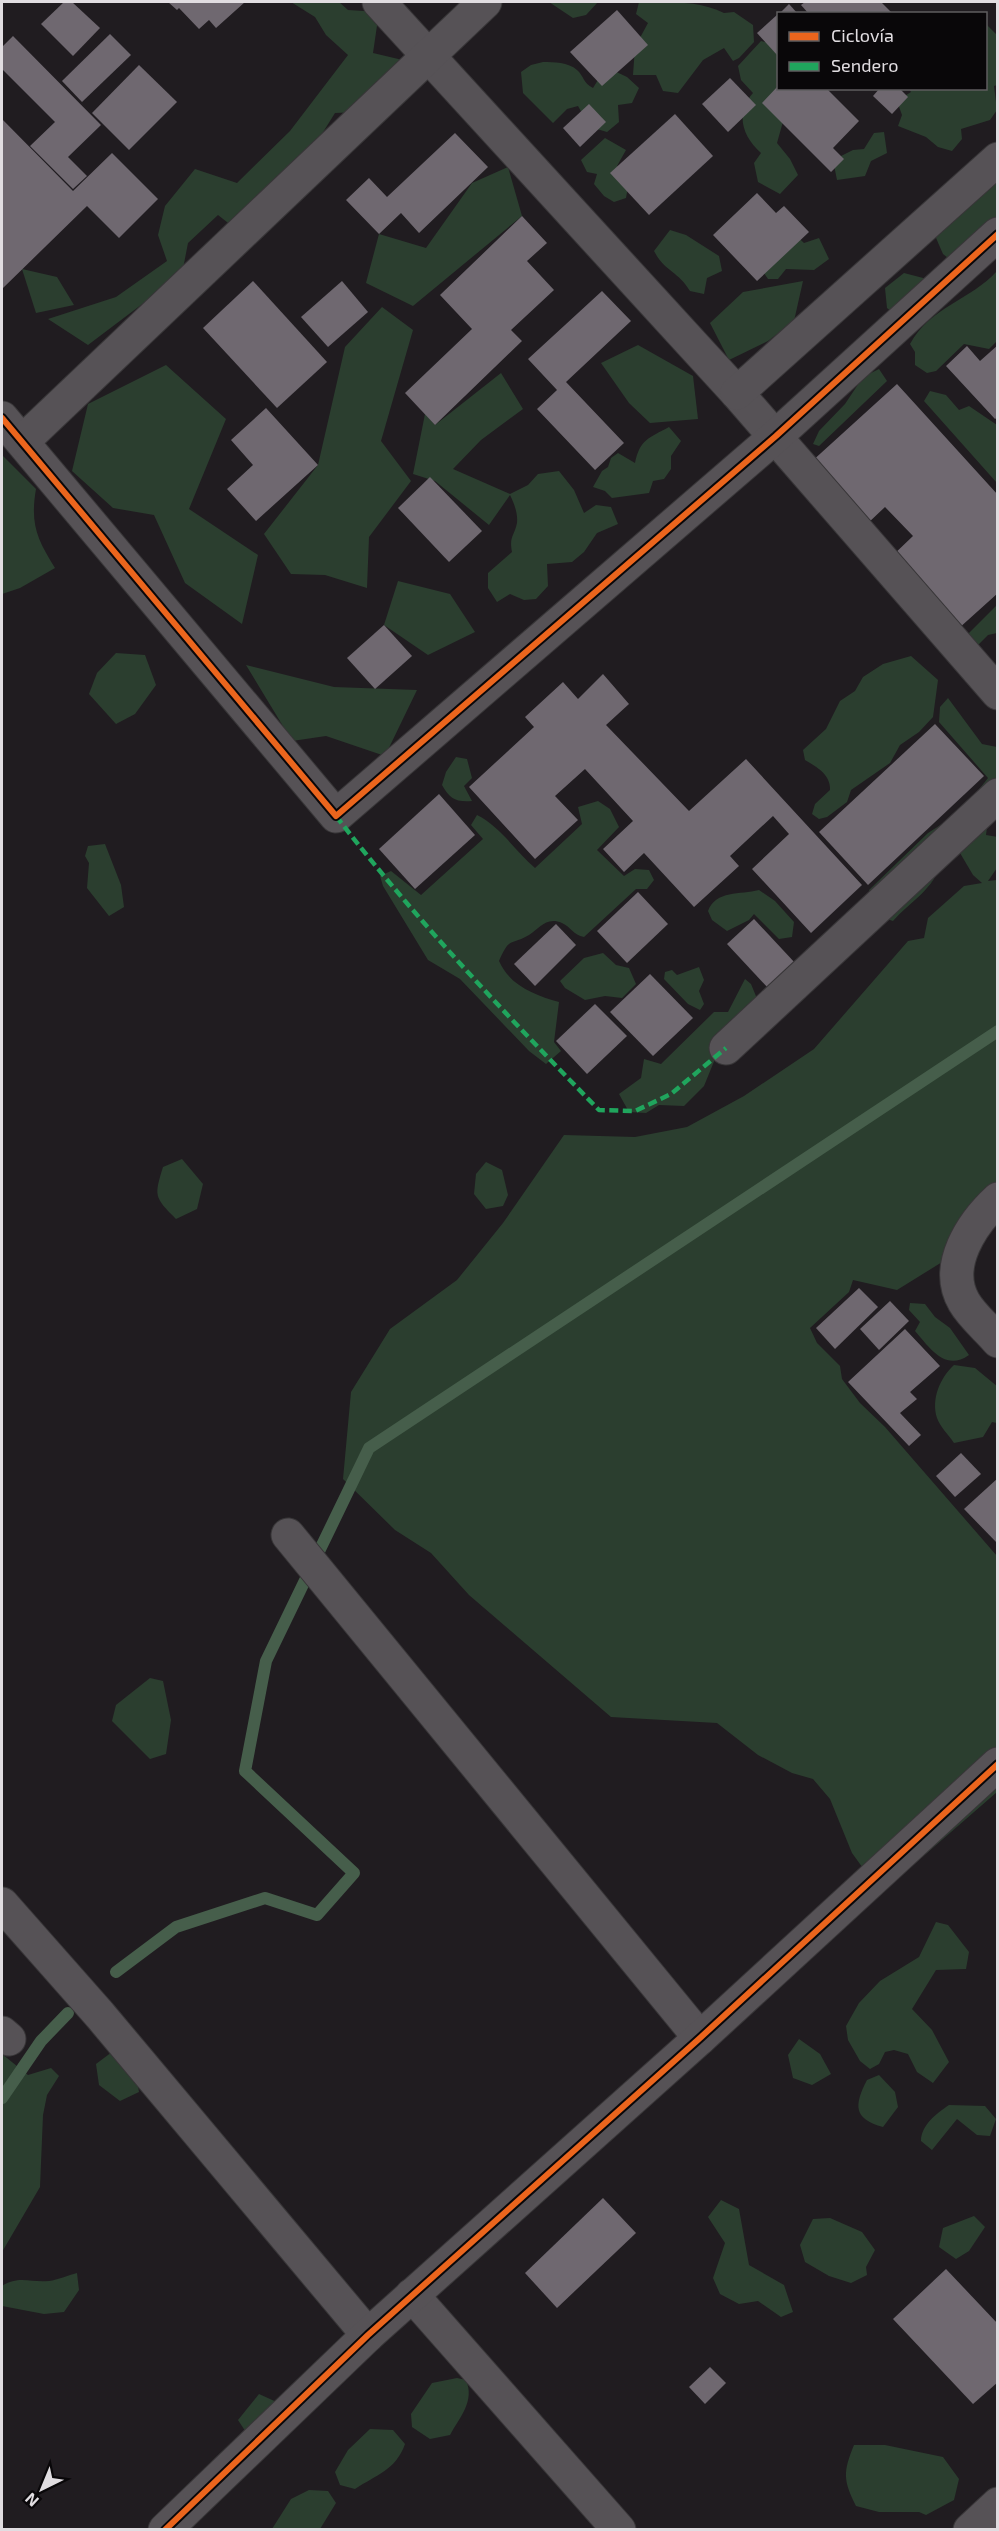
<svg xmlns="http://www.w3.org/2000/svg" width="999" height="2531" font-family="'Exo 2',sans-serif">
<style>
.green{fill:#2b3e2f}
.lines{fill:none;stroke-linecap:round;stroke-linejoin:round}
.stream{stroke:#465e4b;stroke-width:12}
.building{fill:#6f6870}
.minor-casing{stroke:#383638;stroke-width:35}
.minor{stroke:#565256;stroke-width:33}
.quiet{stroke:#20a55d;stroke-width:4.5;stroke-dasharray:9 4.5;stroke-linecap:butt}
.cycleway-casing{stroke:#090709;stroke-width:10}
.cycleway{stroke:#eb651d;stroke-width:6}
</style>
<rect width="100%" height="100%" fill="#201c20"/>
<g class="green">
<path d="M 291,2 L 339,2 L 348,10 L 379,12 L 373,53 L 411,62 L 359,112 L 335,113 L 310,153 L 232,226 L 218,215 L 188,243 L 182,274 L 88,345 L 48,319 L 116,297 L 167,261 L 158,235 L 165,206 L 195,169 L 237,183 L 290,131 L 348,55 L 326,35 L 315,17 Z"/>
<path d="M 549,2 L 598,2 L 586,15 L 573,18 Z"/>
<path d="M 639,2 C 668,2 699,0 724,13 L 734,12 L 753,25 L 754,42 L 739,58 L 733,61 L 724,48 L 703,60 L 678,93 L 663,91 L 656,75 L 633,75 L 635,47 L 648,23 L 636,14 Z"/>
<path d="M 986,24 L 997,35 L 997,85 L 994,86 L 997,110 L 990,120 L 961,129 L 962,139 L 952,151 L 938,147 L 926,137 L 898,126 L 902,115 L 897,101 L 911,92 L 909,89 L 986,88 Z"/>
<path d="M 761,41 L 778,45 L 776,99 L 784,118 L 777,143 L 790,159 L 798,175 L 780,194 L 758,182 L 754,163 L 761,153 C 742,136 735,113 753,93 L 741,80 L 738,66 Z"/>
<path d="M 543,62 C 554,62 568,62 577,70 C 584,76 583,83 593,88 L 606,67 L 627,77 L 639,88 L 632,103 L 618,105 L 619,122 L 607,132 L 590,127 L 578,106 L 567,109 L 553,123 L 523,93 L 521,72 L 531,65 Z"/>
<path d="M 884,132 L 887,153 L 871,161 L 865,176 L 837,180 L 833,160 L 853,150 L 864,149 L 874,133 Z"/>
<path d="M 605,138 L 626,150 L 617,166 L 629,181 L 626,198 L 614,202 L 604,196 L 594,184 L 597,174 L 587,172 L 581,160 Z"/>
<path d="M 508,167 L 522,216 L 413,306 L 366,283 L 379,234 L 426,248 L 472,183 Z"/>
<path d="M 997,179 L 997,251 L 953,262 L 943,254 L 933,231 Z"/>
<path d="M 786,226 L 804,243 L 819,238 L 829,259 L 814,270 L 786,269 L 778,279 L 768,279 L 759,266 Z"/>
<path d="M 670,230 L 686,235 L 719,256 L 722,271 L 707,278 L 704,294 L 690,291 C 678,271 665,272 654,251 Z"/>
<path d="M 22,269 L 57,277 L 74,305 L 36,313 Z"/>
<path d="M 997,271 L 997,341 L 989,349 L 964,344 L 936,371 L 927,373 L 915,365 L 915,352 L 910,344 C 930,307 971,300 997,271 Z"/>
<path d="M 904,273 L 927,279 L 897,316 L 887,308 L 885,288 Z"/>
<path d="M 803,281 L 794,321 L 768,341 L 729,360 L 710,323 L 743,292 Z"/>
<path d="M 382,307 L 413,330 L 381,441 L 411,481 L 369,537 L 367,588 L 325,575 L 291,574 L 264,534 L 318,465 L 345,347 Z"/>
<path d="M 638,345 L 693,376 L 698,419 L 650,423 L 629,403 L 601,363 Z"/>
<path d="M 166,365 L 226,419 L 189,509 L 258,555 L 242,624 L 185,583 L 154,515 L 113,508 L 72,471 L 88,404 Z"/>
<path d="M 879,369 L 887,381 L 819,446 L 813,444 L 819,431 L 845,404 L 863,377 Z"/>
<path d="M 501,373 L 523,409 L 481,440 L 453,469 L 510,494 L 528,485 L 538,474 L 559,471 L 574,490 L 584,513 L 596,505 L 611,507 L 618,524 L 597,533 L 584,552 L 572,562 L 547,564 L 548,586 L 536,599 L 524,600 L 510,594 L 497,602 L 488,588 L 488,573 L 512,552 C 509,536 514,537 517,523 C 518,513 514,503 510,495 L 489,525 L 435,481 L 413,474 L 425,414 L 435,425 Z"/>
<path d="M 930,391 L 946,395 L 959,410 L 969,406 L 997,425 L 997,483 L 924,401 Z"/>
<path d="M 669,427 L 681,441 L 671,456 L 671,469 L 664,479 L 653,481 L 649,493 L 612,498 L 605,491 L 593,487 L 602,471 L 608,467 L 611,458 L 618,453 L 635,463 C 640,439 649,438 669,427 Z"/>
<path d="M 2,455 L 36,489 C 30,524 37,539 55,568 L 20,588 L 2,594 Z"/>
<path d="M 398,581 L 450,594 L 475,632 L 428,655 L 384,625 Z"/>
<path d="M 997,605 L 997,633 L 988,635 L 977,646 L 965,637 Z"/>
<path d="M 116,653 L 145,655 L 156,685 L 135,714 L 116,724 L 89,694 L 97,673 Z"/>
<path d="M 911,656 L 938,680 L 933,717 L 919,732 L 900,745 L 890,763 L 851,790 L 847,802 L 827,817 L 819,819 L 812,814 L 815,804 L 830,790 C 831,775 817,767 805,760 L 803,750 L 826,729 L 840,701 L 855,691 L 863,677 L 883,664 Z"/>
<path d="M 246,665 L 334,687 L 417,690 L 385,756 L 326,736 L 292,741 Z"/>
<path d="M 948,698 L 982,744 L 997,747 L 997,810 L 988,820 L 986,835 L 998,837 L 997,868 L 988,881 L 997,880 L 997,1193 L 947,1259 L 897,1290 L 853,1280 L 849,1292 L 810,1328 L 817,1343 L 840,1366 L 842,1379 L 860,1403 L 885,1427 L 997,1556 L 997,1792 L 881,1893 L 852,1853 L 830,1799 L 813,1779 L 792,1773 L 758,1755 L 717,1723 L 611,1717 L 469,1595 L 431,1553 L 395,1530 L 343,1479 L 351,1392 L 390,1329 L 457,1280 L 503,1223 L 564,1135 L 635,1137 L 687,1127 L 744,1096 L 814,1049 L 908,941 L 924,938 L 928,918 L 964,886 L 982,883 L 973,875 L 960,853 L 941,863 C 935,888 909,903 893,921 L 878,916 L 869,890 L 928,833 L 962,811 L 988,778 L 939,722 L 940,707 Z"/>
<path d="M 456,757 L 467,759 L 472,778 L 464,786 L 472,801 C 455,802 450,799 442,785 L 446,772 Z"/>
<path d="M 598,801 L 610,809 L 619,827 L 597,850 L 624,876 L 635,869 L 649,870 L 654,880 L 647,889 L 636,889 L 584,937 C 573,935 571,927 562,923 C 546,916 539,929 529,935 C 510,946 510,936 499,961 C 510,986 535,995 559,1002 L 554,1042 L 561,1051 L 546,1064 L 529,1051 L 460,979 L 428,960 L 383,886 L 380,876 L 391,871 L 421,895 L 483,839 L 471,825 L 477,815 C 501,827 515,851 535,868 L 582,824 L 578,807 Z"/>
<path d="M 105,844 L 121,885 L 124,907 L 109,916 L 87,888 L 89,863 L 85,856 L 88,846 Z"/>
<path d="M 759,890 L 775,901 L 794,922 L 792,937 L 779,939 L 754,914 L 749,920 L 727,931 L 712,920 L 708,911 C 716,890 740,895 759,890 Z"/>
<path d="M 603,953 L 616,965 L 629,968 L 636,984 L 622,998 L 605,996 L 585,1000 L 565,988 L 560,981 L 584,958 Z"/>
<path d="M 699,967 L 704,980 L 699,991 L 704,1004 L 700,1010 L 688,1004 L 664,979 L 665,972 L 672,970 L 677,975 Z"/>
<path d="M 745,979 L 751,984 L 758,1001 L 715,1059 L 704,1086 L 684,1106 L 659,1105 L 646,1113 L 629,1112 L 619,1094 L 641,1078 L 644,1059 L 661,1064 L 714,1012 L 728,1012 Z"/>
<path d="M 182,1159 L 203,1184 L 197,1209 L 176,1219 C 154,1197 154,1196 163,1167 Z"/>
<path d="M 486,1162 L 502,1170 L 508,1195 L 503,1206 L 486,1209 L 474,1194 L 476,1174 Z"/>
<path d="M 910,1303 L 925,1304 L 935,1317 L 950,1328 L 969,1355 C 945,1372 930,1348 915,1331 L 920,1322 L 909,1310 Z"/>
<path d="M 954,1365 L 975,1368 L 998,1387 L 997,1423 L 992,1422 L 983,1437 L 954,1443 C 949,1435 940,1427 937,1418 C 931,1399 940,1378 954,1365 Z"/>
<path d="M 150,1678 L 163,1681 L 171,1720 L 166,1754 L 150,1759 L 112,1721 L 116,1705 Z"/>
<path d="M 936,1922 L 948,1925 L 969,1952 L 966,1969 L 936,1970 L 912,2009 L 932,2030 L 949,2062 L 933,2083 L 917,2072 L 908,2054 L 894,2050 L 885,2052 L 879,2064 L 870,2069 L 860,2061 L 848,2040 L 846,2026 L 859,2003 L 880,1981 L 919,1957 Z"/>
<path d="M 799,2039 L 820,2054 L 831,2074 L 812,2085 L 793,2078 L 788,2055 Z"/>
<path d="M 112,2052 L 134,2063 L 139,2092 L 120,2101 L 99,2085 L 96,2064 Z"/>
<path d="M 2,2054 L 28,2075 L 51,2068 L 59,2076 L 47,2095 L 43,2115 L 40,2187 L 2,2252 Z"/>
<path d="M 879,2075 L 895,2092 L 898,2107 L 883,2127 C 853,2119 854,2105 867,2080 Z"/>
<path d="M 949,2105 L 985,2106 L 996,2119 L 990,2136 L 977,2135 L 957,2119 L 932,2150 L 921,2141 C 921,2125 937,2113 949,2105 Z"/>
<path d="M 721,2200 L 739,2209 L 749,2265 L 784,2285 L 793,2312 L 781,2317 L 758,2301 L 739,2304 L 720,2294 L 713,2278 L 725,2243 L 708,2217 Z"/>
<path d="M 974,2216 L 985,2227 L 969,2251 L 956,2259 L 939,2247 L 943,2228 Z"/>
<path d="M 830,2218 L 862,2232 L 875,2250 L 866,2267 L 867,2275 L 851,2283 L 829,2276 L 805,2262 L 800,2245 L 813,2219 Z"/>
<path d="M 77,2273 L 79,2290 L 64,2312 L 44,2314 L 2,2306 L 2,2286 C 19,2275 31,2283 49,2281 C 58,2280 68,2275 77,2273 Z"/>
<path d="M 457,2378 L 466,2380 C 475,2401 460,2417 450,2435 L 430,2439 L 412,2427 L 411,2414 L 432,2383 Z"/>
<path d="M 259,2394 L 281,2404 L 251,2440 L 238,2420 Z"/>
<path d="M 370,2429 L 393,2430 L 405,2444 C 396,2470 376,2475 355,2489 L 340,2485 L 335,2472 L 348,2450 Z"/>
<path d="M 854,2445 L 885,2445 L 943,2457 L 959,2479 L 954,2500 L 926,2515 L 919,2512 L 879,2512 L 856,2506 C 843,2480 843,2472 854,2445 Z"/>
<path d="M 309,2490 L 328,2491 L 336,2503 L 320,2529 L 272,2529 L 291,2499 Z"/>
</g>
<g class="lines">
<g class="stream">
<path d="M 116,1972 L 176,1927 L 265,1898 L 317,1915 L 354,1873 L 245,1771 L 266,1661 L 369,1448 L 998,1031"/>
<path d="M 2,2098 L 41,2041 L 68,2013"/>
</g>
</g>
<g class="building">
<path d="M 64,2 L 72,2 L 100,28 L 73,56 L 41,24 Z"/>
<path d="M 168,2 L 245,2 L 216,28 L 209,20 L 199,29 L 179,8 L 177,10 Z"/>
<path d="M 805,2 L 881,2 L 891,12 L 809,14 L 801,5 Z"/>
<path d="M 789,4 L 798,14 L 779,14 Z"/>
<path d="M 617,10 L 648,45 L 602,86 L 570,52 Z"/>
<path d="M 778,14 L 778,56 L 757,33 Z"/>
<path d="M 110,34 L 131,55 L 82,102 L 62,81 Z"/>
<path d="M 13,36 L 101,125 L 68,157 L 87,176 L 73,189 L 30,146 L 55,122 L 2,69 L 2,47 Z"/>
<path d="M 139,65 L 177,102 L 129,150 L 92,113 Z"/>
<path d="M 730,78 L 756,105 L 728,132 L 702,104 Z"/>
<path d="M 778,86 L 778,88 L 826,88 L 859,121 L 833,148 L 844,159 L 831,172 L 762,103 Z"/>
<path d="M 880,88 L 899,88 L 908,97 L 892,114 L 873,96 Z"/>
<path d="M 589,104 L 606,122 L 580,147 L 563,128 Z"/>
<path d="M 675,114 L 713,156 L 649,215 L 610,173 Z"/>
<path d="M 2,119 L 73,191 L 112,153 L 158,199 L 119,238 L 87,206 L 2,289 Z"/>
<path d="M 455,133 L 488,167 L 419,233 L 401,213 L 379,234 L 346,200 L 369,178 L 387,197 Z"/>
<path d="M 757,193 L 776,213 L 784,206 L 809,232 L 757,281 L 713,235 Z"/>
<path d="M 522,216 L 547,243 L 527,261 L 554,290 L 511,330 L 522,341 L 435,425 L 405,393 L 472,329 L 440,295 Z"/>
<path d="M 253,281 L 327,362 L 277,408 L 203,328 Z"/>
<path d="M 342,281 L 368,312 L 328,347 L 301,317 Z"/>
<path d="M 602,291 L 631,321 L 566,382 L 624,443 L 595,470 L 537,409 L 557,390 L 528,359 Z"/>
<path d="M 998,345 L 998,417 L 995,419 L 946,366 L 967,346 L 980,361 Z"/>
<path d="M 897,384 L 998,495 L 998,593 L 958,629 L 890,558 L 913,536 L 885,507 L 867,524 L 810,463 Z"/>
<path d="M 266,408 L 318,465 L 256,521 L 227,489 L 253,465 L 231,440 Z"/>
<path d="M 430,477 L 482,531 L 449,562 L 398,508 Z"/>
<path d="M 384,625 L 412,656 L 375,689 L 347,658 Z"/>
<path d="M 603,674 L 629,704 L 606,725 L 689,811 L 746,759 L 862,885 L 811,933 L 752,869 L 789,834 L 773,816 L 730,856 L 739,866 L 694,907 L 644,853 L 624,872 L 603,849 L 633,821 L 585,769 L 555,796 L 578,820 L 535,859 L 469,787 L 534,727 L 525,717 L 563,682 L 578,699 Z"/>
<path d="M 935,724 L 984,776 L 868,885 L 819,832 Z"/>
<path d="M 439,794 L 475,835 L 415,889 L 379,849 Z"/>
<path d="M 638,892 L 668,924 L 627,963 L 597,931 Z"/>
<path d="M 754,919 L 796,964 L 769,989 L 727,944 Z"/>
<path d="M 556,924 L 576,945 L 535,986 L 514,964 Z"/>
<path d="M 650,974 L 693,1018 L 653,1056 L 610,1012 Z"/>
<path d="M 595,1004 L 627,1036 L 587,1074 L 556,1041 Z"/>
<path d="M 859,1288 L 878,1307 L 835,1349 L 816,1328 Z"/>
<path d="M 890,1301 L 909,1321 L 879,1350 L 860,1329 Z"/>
<path d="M 905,1329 L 940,1366 L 910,1392 L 917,1399 L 900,1413 L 921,1435 L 909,1446 L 848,1382 Z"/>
<path d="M 961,1453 L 981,1474 L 955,1497 L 936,1476 Z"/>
<path d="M 998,1478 L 998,1544 L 964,1509 Z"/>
<path d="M 603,2198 L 636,2233 L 557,2308 L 525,2273 Z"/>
<path d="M 946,2269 L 998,2324 L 998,2382 L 973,2404 L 893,2319 Z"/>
<path d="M 710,2367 L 726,2383 L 705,2404 L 689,2387 Z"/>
</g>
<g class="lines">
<defs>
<g id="minor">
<path d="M 379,2 L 737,393 L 998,693"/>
<path d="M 737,393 L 998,159"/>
<path d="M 2,418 L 336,816 L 776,436 L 998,234"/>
<path d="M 23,441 L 485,2"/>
<path d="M 726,1048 L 998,795"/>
<path d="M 998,1199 C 972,1223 943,1266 964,1302 C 972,1316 987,1328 998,1341"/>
<path d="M 288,1535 L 700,2038"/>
<path d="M 2,1904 L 100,2015 L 368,2335"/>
<path d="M 2,2033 L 9,2039"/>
<path d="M 412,2295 L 619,2530"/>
<path d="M 165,2530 L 368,2335 L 700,2038 L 998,1764"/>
<path d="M 970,2530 L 998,2504"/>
</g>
</defs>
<use href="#minor" class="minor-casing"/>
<use href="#minor" class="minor"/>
<path class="quiet" d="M 336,816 C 416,920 507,1016 599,1110 L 635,1111 L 671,1094 L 726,1048"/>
<defs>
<g id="cycleway">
<path d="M 2,418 L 336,816 L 776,436 L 998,234"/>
<path d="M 165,2530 L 368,2335 L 700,2038 L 998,1764"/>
</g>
</defs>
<use href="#cycleway" class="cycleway-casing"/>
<use href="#cycleway" class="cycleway"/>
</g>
<rect width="999" height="2531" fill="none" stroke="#e1dde1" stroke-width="6"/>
<rect x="777" y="12" width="210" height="78" fill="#090709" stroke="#5f5d5f" stroke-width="1.5"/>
<rect x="789" y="32" width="30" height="9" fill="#eb651d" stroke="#5f5d5f" stroke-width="1.5"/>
<text x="831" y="42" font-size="18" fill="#e1dde1">Ciclovía</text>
<rect x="789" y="62" width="30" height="9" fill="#20a55d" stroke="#5f5d5f" stroke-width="1.5"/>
<text x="831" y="72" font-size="18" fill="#e1dde1">Sendero</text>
<g transform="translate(42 2489) rotate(223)" stroke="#090709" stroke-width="4.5" paint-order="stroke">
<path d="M0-4.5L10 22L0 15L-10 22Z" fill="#e1dde1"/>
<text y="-9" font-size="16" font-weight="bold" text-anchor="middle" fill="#e1dde1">N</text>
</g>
</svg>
